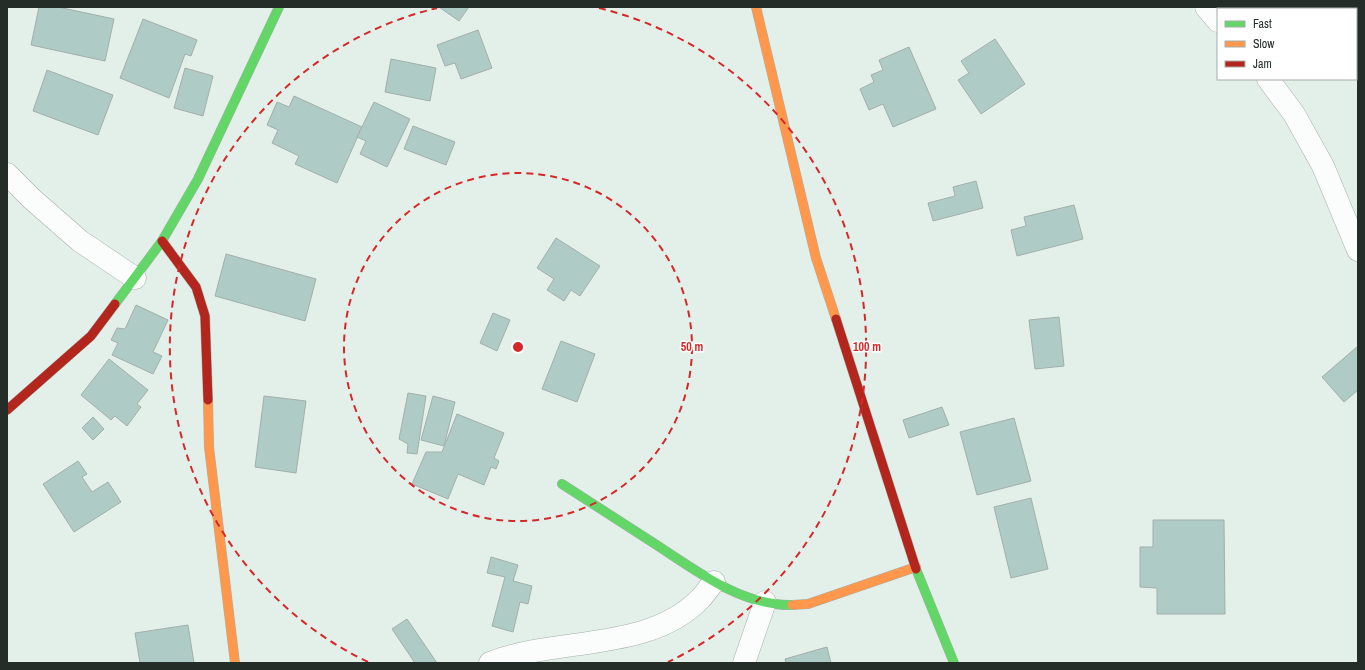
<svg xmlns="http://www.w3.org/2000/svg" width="1365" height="670" font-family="'Archivo Narrow',sans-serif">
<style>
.building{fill:#aecbc6;stroke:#a3afab}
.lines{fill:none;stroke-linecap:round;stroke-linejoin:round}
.street-casing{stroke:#a6b0ab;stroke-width:23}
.fast-casing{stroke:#a6b0ab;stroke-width:10}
.slow-casing{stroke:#a6b0ab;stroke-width:10}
.jam-casing{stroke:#a6b0ab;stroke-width:10}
.street{stroke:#fbfdfc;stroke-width:22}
.fast{stroke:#63d668;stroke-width:9}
.slow{stroke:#ff974d;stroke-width:9}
.jam{stroke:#b3261e;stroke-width:9}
.ring{fill:none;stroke:#d62828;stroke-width:2;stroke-dasharray:7 5}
.centre{fill:#d62828;stroke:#fff;stroke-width:2}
.ring-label{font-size:12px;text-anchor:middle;font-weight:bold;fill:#d62828;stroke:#fff;stroke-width:3;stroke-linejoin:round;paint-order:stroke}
</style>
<rect width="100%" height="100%" fill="#e3f0e9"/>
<g class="building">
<path d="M 39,7 L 58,7 L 114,19 L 105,61 L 31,45 Z"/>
<path d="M 439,7 L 469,7 L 459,21 Z"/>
<path d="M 1246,7 L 1311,7 L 1312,9 L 1243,9 Z"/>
<path d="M 143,19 L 197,40 L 191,56 L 185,54 L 169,98 L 120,78 Z"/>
<path d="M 478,30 L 492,68 L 461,79 L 455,63 L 445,66 L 437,45 Z"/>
<path d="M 995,39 L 1025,84 L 981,114 L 958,80 L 969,73 L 961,61 Z"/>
<path d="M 909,47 L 936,109 L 893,127 L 883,104 L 869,110 L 860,89 L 874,82 L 871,75 L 883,70 L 879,60 Z"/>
<path d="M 391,59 L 436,68 L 430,101 L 385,92 Z"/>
<path d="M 185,68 L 213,76 L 203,116 L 174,108 Z"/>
<path d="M 47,70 L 113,95 L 98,135 L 33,111 Z"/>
<path d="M 294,96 L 362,127 L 337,183 L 295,164 L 299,156 L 272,143 L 278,130 L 267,125 L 277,102 L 289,107 Z"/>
<path d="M 374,102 L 410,119 L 387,167 L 360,154 L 366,141 L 357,137 Z"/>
<path d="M 413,126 L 455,142 L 446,165 L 404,149 Z"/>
<path d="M 976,181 L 983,208 L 933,221 L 928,203 L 955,196 L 953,187 Z"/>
<path d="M 1074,205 L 1083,239 L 1017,256 L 1011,230 L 1026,226 L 1024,217 Z"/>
<path d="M 556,238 L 600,266 L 580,296 L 571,290 L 564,301 L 547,290 L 554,279 L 537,268 Z"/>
<path d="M 226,254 L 316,279 L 305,321 L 215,296 Z"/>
<path d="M 136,305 L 168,320 L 153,352 L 162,356 L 153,374 L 112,355 L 118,343 L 111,340 L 117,328 L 125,329 Z"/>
<path d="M 493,313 L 510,320 L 497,351 L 480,343 Z"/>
<path d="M 1059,317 L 1064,366 L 1035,369 L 1029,320 Z"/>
<path d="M 561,341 L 595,354 L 577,402 L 542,389 Z"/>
<path d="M 1358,346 L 1358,390 L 1344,402 L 1322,377 Z"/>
<path d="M 109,359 L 148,390 L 137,404 L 141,407 L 127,426 L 115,416 L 111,420 L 81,395 Z"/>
<path d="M 408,393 L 426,396 L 417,454 L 407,453 L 408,444 L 399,439 Z"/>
<path d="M 264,396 L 306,401 L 296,473 L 255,467 Z"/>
<path d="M 433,396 L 455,402 L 444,446 L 421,440 Z"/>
<path d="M 942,407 L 949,425 L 909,438 L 903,420 Z"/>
<path d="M 457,414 L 504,433 L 494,458 L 499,461 L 496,469 L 491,467 L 484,485 L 458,474 L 448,499 L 412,484 L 426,452 L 442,452 Z"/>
<path d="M 93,417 L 104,429 L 93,440 L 82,428 Z"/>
<path d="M 1014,418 L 1031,481 L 977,495 L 960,432 Z"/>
<path d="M 78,461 L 87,474 L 82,477 L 92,492 L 108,482 L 121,502 L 74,532 L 43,484 Z"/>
<path d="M 1031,498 L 1048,569 L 1011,578 L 994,507 Z"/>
<path d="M 1153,520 L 1224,520 L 1225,614 L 1157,614 L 1157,588 L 1140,587 L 1140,547 L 1153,547 Z"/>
<path d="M 491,557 L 518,565 L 513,581 L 532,586 L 528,604 L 520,602 L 513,632 L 492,626 L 505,577 L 487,573 Z"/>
<path d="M 407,619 L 437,663 L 415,663 L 392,629 Z"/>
<path d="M 188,625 L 194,663 L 140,663 L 135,633 Z"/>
<path d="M 827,647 L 831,663 L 786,663 L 785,659 Z"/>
</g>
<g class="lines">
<defs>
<g id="street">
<path d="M 1206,7 L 1218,21"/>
<path d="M 1356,11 L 1358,10"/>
<path d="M 1268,79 L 1294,114 L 1323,166 L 1358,250"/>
<path d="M 7,174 L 32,199 L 80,241 L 135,278"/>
<path d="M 490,663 C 555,637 649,652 700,599 C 705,594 709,587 714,582"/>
<path d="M 744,663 L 765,602"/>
</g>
<g id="fast">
<path d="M 115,304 L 162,241 L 198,179 L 279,7"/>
<path d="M 562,484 C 592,503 622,523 652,542 C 694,569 740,606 792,605"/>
<path d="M 916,569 L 954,663"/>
</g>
<g id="slow">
<path d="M 756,7 L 816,258 L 836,319"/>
<path d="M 208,400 L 209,447 L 235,663"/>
<path d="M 792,605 L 808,604 L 916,567"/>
</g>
<g id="jam">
<path d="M 162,241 L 196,287 L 205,316 L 208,400"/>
<path d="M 836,319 L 916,569"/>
<path d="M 7,410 L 91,336 L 115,304"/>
</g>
</defs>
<use href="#street" class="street-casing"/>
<use href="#fast" class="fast-casing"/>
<use href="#slow" class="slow-casing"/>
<use href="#jam" class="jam-casing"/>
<use href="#street" class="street"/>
<use href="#fast" class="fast"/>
<use href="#slow" class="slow"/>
<use href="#jam" class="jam"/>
</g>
<g class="ring">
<circle cx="518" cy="347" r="174"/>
<path d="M368 662A349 349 0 0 1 437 8M599 8A349 349 0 0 1 668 662"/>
</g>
<circle cx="518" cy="347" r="6" class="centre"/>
<g class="ring-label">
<text x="692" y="351">50 m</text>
<text x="867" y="351">100 m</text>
</g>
<rect width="1365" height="670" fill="none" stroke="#242d28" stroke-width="16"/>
<rect x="1217" y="8" width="140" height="72" fill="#ffffff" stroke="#a7aba9"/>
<rect x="1225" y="21" width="20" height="6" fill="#63d668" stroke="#a7aba9"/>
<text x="1253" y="28" font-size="12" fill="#242d28">Fast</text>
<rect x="1225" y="41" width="20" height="6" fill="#ff974d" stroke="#a7aba9"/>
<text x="1253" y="48" font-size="12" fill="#242d28">Slow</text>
<rect x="1225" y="61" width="20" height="6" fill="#b3261e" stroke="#a7aba9"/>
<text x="1253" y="68" font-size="12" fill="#242d28">Jam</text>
</svg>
